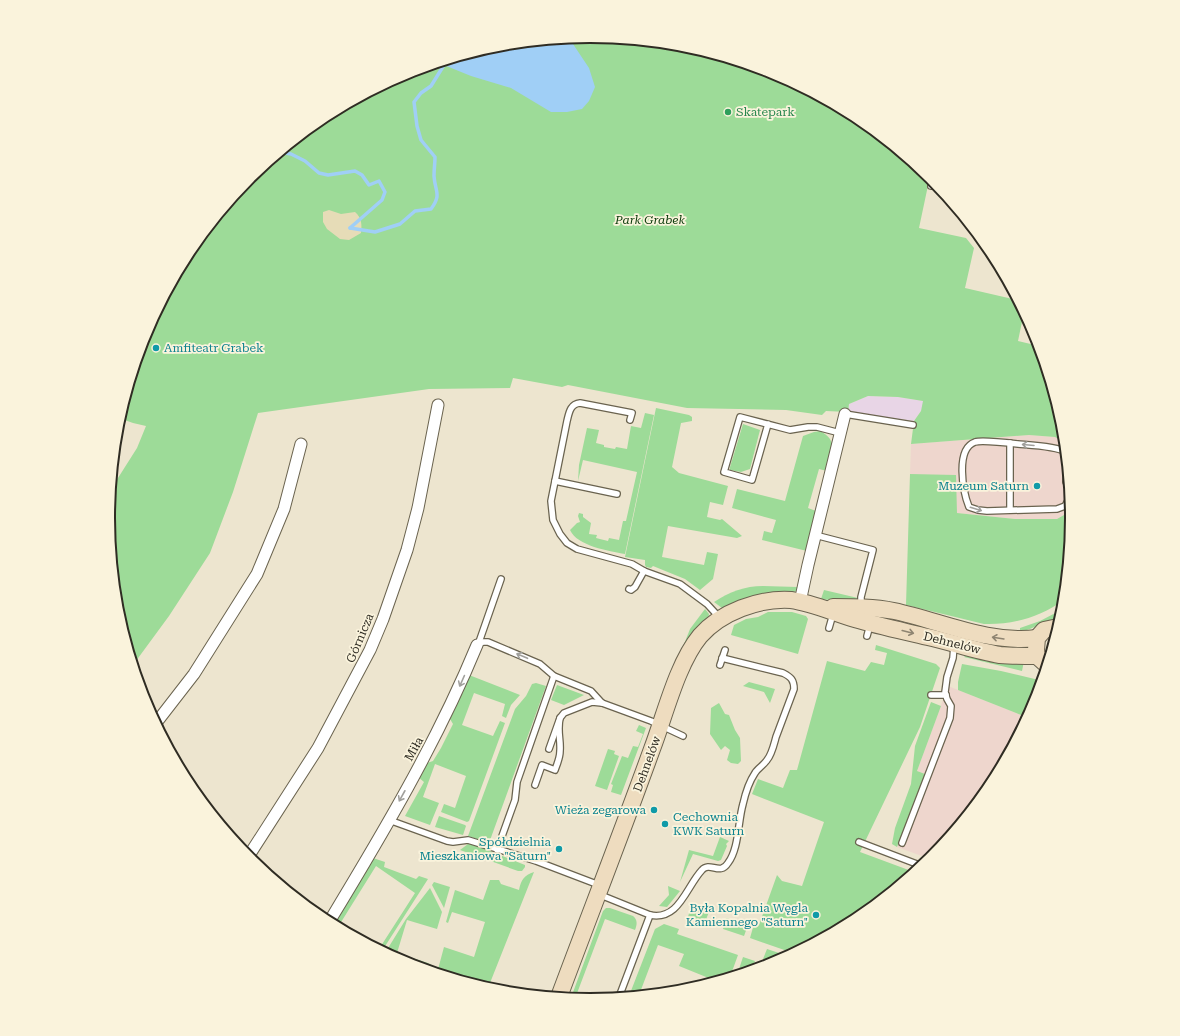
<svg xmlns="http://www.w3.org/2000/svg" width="1180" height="1036" font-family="'Roboto Serif',serif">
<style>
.commercial{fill:#eed6cd}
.industrial{fill:#e8d5e6}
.green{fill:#9ddb98}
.sand{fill:#e6dcb7}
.water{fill:#a0cff6}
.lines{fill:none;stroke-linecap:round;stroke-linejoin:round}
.stream{stroke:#a0cff6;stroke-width:3.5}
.lane-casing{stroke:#6a634f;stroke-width:8}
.street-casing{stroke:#6a634f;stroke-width:13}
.secondary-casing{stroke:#6a634f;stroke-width:18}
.lane{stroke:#fff;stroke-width:5.5}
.street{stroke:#fff;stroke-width:11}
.secondary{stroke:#eedcbf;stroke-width:16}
.oneway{stroke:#a1a09c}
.oneway2{stroke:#8e8471}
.leisure-dot{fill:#2e9e5b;stroke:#faf3dc;stroke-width:1.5}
.culture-dot{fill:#0f9aa8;stroke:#faf3dc;stroke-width:1.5}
.labels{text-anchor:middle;stroke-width:3.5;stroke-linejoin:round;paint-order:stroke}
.leisure-label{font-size:12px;fill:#27864d;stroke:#faf3dc;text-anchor:start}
.park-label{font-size:12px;font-style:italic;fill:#073807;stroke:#faf3dc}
.culture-label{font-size:12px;fill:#0d838f;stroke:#faf3dc;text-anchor:end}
.street-label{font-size:12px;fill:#2f2c23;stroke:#faf3dc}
.rim{fill:none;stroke:#2f2c23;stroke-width:2}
</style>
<rect width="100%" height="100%" fill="#ede5cf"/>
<g class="commercial">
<path d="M 1029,435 L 1055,437 L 1065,443 L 1071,511 L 1057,519 L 1015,519 L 957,513 L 910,474 L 911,444 Z"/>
<path d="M 948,686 L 1021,715 L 1001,767 L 991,786 L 930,859 L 897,847 L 925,774 L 917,771 Z"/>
</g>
<path class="industrial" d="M 868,396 L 898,397 L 924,401 L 921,411 L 914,421 L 848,412 L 849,404 Z"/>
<g class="green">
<path d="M 590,36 L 684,45 L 775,73 L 858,117 L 930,176 L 919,228 L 966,238 L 974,248 L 965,288 L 1017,300 L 1024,312 L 1018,341 L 1039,346 L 1063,424 L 1065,443 L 1055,437 L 1029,435 L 911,444 L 914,421 L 921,411 L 923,401 L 898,397 L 868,396 L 849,404 L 848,412 L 826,411 L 822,415 L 786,410 L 687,408 L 568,385 L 562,387 L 513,378 L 510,388 L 429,389 L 258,413 L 233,492 L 210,553 L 169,616 L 133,665 L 117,612 L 108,518 L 111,489 L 137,448 L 146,426 L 133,423 L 119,418 L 145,333 L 189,250 L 249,177 L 322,117 L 406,73 L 496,45 Z"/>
<path d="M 656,408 L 689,415 L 692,417 L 692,421 L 681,423 L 672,467 L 679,473 L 728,486 L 723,505 L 710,502 L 707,517 L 720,520 L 722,519 L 742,536 L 737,538 L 668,526 L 662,557 L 704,565 L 707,552 L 718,554 L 713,579 L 700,590 L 685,579 L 653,566 L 651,568 L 646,567 L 645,565 L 645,560 L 625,557 Z"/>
<path d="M 645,413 L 654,415 L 625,554 C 609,551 577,546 570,530 L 577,523 L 580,522 L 578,516 L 579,513 L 583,514 L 583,517 L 591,523 L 589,534 L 597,535 L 596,538 L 608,541 L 609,538 L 619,540 L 623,521 L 626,521 L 637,472 L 583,460 L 578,481 L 579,465 L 587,428 L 599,430 L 596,443 L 604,445 L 604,447 L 615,449 L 616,447 L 627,449 L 631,426 L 641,428 Z"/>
<path d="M 743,424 L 760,430 L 750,469 L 741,472 L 730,470 L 730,467 Z"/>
<path d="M 820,431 C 839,440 832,455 827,471 L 819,469 L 808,508 L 816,511 L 807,551 L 762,540 L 764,531 L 772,533 L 776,520 L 732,508 L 737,489 L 785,501 L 803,436 L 814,432 Z"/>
<path d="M 910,474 L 956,475 L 957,513 L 1015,519 L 1057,519 L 1071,511 L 1072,518 L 1064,600 C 1040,617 1013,625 984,624 L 906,605 Z"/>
<path d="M 763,586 L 798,587 L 796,591 L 789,594 L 725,608 L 722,608 L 714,602 C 729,592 745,586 763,586 Z"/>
<path d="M 824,590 L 858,598 L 855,603 L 821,599 Z"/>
<path d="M 705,609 L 709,614 L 708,620 L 679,657 L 690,629 Z"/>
<path d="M 1063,609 L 1061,619 L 1047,621 L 1030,629 L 1020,632 L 1020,628 L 1040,621 Z"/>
<path d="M 768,612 L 792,612 L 806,616 L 808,619 L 798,654 L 731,635 L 734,625 L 746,619 L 758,617 Z"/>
<path d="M 876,645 L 936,664 L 940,668 L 920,727 L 860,852 L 914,872 L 858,919 L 793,953 L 750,938 L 754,924 L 759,925 L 777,875 L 782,881 L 802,886 L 824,822 L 752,794 L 758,779 L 783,788 L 790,770 L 797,770 L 827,661 L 865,671 L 871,662 L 884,665 L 887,653 L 875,650 Z"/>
<path d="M 968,653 L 1024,661 L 1022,671 L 964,657 Z"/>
<path d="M 962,664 L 1001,671 L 1039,680 L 1041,682 L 1035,703 L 1023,726 L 1018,724 L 1021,715 L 958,690 L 958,682 Z"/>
<path d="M 469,675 L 520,695 L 511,705 L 506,718 L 502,716 L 505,704 L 474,693 L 462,725 L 493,736 L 500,721 L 505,723 L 469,821 L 467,822 L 441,812 L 444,804 L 455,808 L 466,776 L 435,764 L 423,797 L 439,803 L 430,825 L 405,816 L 424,782 L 418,777 L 427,763 L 433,761 L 441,748 L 453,724 L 450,719 Z"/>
<path d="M 749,682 L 775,689 L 770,703 L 764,692 L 743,686 Z"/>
<path d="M 536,683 L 546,686 L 489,843 L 468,836 L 515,709 L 526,696 L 532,684 Z"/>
<path d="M 557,685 L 584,695 L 564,705 L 551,700 Z"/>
<path d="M 931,702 L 941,706 L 917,771 L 925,774 L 897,847 L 892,844 L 895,828 L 911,784 L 915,746 Z"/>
<path d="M 719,703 L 725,714 L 729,715 L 735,730 L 740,738 L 741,761 L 738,764 L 731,763 L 727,760 L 730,750 L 725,746 L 721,750 L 710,734 L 711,708 Z"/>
<path d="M 639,725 L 646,728 L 621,795 L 611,792 L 613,785 L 611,784 L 622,756 L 628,758 L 633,746 L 638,747 L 643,734 L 636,731 Z"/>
<path d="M 608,749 L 615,751 L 614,754 L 619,756 L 607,790 L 595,786 Z"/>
<path d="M 439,816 L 465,825 L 466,826 L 463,835 L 435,827 Z"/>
<path d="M 720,837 L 729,841 L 726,844 L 727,846 L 721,860 L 718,861 L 693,854 L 680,882 L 689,850 L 713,856 Z"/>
<path d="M 470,843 L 525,865 L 525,867 L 522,871 L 518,871 L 460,850 L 468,844 Z"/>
<path d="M 373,858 L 385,862 L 384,867 L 416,879 L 419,876 L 428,879 L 382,951 L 379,949 L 415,893 L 376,866 L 338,927 L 332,924 Z"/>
<path d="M 534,872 L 488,988 L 437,973 L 444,947 L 474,957 L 485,922 L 452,912 L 448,923 L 446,922 L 455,890 L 483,900 L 490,880 L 499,880 L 501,884 L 519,890 C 521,880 524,875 534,872 Z"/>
<path d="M 434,882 L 450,887 L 444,908 L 432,885 Z"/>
<path d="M 668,886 L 680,891 L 667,907 L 659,906 L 669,895 Z"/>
<path d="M 430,888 L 442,912 L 437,929 L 407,920 L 397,953 L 428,963 L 431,965 L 430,971 L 405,963 L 385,953 L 406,919 Z"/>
<path d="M 691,906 L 709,912 L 705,922 L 688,917 Z"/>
<path d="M 606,908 L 610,908 L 633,916 C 638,920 637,925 635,930 L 605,919 L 576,996 L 572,995 L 603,911 Z"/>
<path d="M 726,918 L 748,925 L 744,936 L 723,929 Z"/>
<path d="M 664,924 L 679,929 L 677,934 L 738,955 L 730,977 L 716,981 L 679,966 L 684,954 L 658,945 L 639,995 L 629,996 L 655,929 Z"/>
<path d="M 767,949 L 788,956 L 775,963 L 763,959 Z"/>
<path d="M 743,957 L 755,961 L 751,970 L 737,975 Z"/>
</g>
<path class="sand" d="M 329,210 L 341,214 L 355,212 C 362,218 362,225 361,233 L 349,240 L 340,239 L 327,229 L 323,222 L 323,212 Z"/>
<path class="water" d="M 569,38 L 589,68 L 595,87 L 589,101 L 582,109 L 567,112 L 551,112 L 511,88 L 471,76 L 439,63 L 496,45 Z"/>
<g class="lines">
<g class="stream">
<path d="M 280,152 L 291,154 L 305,161 L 319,173 L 328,175 L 355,171 L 362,175 L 369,185 L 379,181 L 385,192 L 382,200 L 350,228"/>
<path d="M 350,228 L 375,232 L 400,224 L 415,211 L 431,209 C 442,194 435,192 434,176 C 434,169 435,163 435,157 L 421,140 L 417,126 L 414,102 L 421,93 L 431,86 L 444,65"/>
</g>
<defs>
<g id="lane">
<path d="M 931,186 L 933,179"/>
<path d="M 845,414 L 913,425"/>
<path d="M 630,420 L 632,413 L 580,403 C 570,404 569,413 567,421 L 551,501 L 553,520 L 560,534 L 567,543 L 577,549 L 632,564 L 644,571 L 680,584 L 707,604 L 719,617"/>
<path d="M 768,424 L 752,480 L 724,472 L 740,417 L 790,430 L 808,427 L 817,427 L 840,433"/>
<path d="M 1066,452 C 1056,446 1029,445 1018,444 C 1009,443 982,440 975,442 C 955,449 963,492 969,507 L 978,510 L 987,511 L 1057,509 L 1065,506 L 1070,497"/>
<path d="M 1067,472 L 1066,482 L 1069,488"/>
<path d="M 555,481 L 617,494"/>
<path d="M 1010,510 L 1010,443"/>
<path d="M 815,535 L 873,550 L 861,597 L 861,607"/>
<path d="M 629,589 L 631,590 L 635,587 L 644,571"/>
<path d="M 829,628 L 833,614"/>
<path d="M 867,636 L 870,625"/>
<path d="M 477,645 L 483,642 L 488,642 L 540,664 L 554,676 L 591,691 L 602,703 L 651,721 L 683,736"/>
<path d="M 478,645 L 501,579"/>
<path d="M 720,665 L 725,650"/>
<path d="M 931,695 L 946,695"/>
<path d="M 549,749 L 560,718 L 564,713 L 592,702 L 602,703"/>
<path d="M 535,785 L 542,765 L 555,770 C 557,764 560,758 560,751 C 561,739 557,732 560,718"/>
<path d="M 389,820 L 447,841 L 453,842 L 468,840 L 536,861 L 599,885"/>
<path d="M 859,842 L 922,866"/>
<path d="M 902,843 L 950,718 L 951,706 L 947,699 L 945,692 L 947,677 L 953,658 L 954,645"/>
<path d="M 497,850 L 515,800 L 517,782 L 554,676"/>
<path d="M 598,894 L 650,915 L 619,997"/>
<path d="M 650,915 C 679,921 686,887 702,870 C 710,861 720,876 728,863 C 739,849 738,821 743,804 C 745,795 749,782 755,773 C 758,768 764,765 767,760 C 772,754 774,744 776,737 C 782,721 788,705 794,689 C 794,680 791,677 783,673 L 722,658"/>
</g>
<g id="street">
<path d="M 800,602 L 808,565 L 845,414"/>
<path d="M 156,723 L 194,674 L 257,574 L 284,509 L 301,444"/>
<path d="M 248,857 L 318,748 L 370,650 L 383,619 L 407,550 L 418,508 L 438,405"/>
<path d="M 329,922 C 383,833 437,742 477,645"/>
</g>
<g id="secondary">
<path d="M 833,607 C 854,607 874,607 894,611 C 941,621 988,644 1037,638"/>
<path d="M 1047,665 L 1037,656 L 1036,650 L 1037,638 L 1044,630 L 1058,627"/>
<path d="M 559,997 C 590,914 622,832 652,749 C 665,715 677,664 700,636 C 721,612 759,598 791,600 C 813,603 834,613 855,619 C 879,626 903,631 928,637 C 951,642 976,651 1000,655 C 1012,656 1025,656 1037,656"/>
</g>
</defs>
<use href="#lane" class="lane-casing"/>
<use href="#street" class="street-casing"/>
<use href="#secondary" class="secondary-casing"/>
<use href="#lane" class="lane"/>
<use href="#street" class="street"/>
<use href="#secondary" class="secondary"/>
</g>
<defs><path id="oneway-shaft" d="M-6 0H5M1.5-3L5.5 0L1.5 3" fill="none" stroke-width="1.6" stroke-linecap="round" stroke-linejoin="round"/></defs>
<g class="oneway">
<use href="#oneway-shaft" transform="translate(1028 445) rotate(-175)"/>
<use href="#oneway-shaft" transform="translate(976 509) rotate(17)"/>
<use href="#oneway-shaft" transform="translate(522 656) rotate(-157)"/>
<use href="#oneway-shaft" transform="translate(462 681) rotate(114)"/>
<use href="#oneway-shaft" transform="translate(402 796) rotate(119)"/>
</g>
<g class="oneway2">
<use href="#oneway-shaft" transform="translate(908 632) rotate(14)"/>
<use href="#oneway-shaft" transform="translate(998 638) rotate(-171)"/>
</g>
<circle class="leisure-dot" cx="728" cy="112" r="4"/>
<g class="culture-dot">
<circle cx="156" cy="348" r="4"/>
<circle cx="1037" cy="486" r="4"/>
<circle cx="654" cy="810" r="4"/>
<circle cx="665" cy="824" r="4"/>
<circle cx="559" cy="849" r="4"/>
<circle cx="816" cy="915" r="4"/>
</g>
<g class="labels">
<g class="leisure-label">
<text x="736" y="116">Skatepark</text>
</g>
<g class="park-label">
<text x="650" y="224">Park Grabek</text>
</g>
<g class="culture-label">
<text x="164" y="352" text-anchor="start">Amfiteatr Grabek</text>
<text x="1029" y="490">Muzeum Saturn</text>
<text x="646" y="814">Wieża zegarowa</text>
<text x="673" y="821" text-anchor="start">Cechownia<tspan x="673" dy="14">KWK Saturn</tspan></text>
<text x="551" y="846">Spółdzielnia<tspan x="551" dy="14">Mieszkaniowa "Saturn"</tspan></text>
<text x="808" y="912">Była Kopalnia Węgla<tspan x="808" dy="14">Kamiennego "Saturn"</tspan></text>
</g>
<g class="street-label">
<text transform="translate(360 638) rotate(-67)" y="4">Górnicza</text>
<text transform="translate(952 643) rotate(14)" y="4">Dehnelów</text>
<text transform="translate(414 749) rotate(-61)" y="4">Miła</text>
<text transform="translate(647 764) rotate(-70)" y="4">Dehnelów</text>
</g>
</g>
<path d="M0 0H1180V1036H0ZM115 518a475 475 0 1 1 950 0a475 475 0 1 1-950 0Z" fill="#faf3dc" fill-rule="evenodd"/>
<path class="rim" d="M115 518a475 475 0 1 1 950 0a475 475 0 1 1-950 0Z"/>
</svg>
